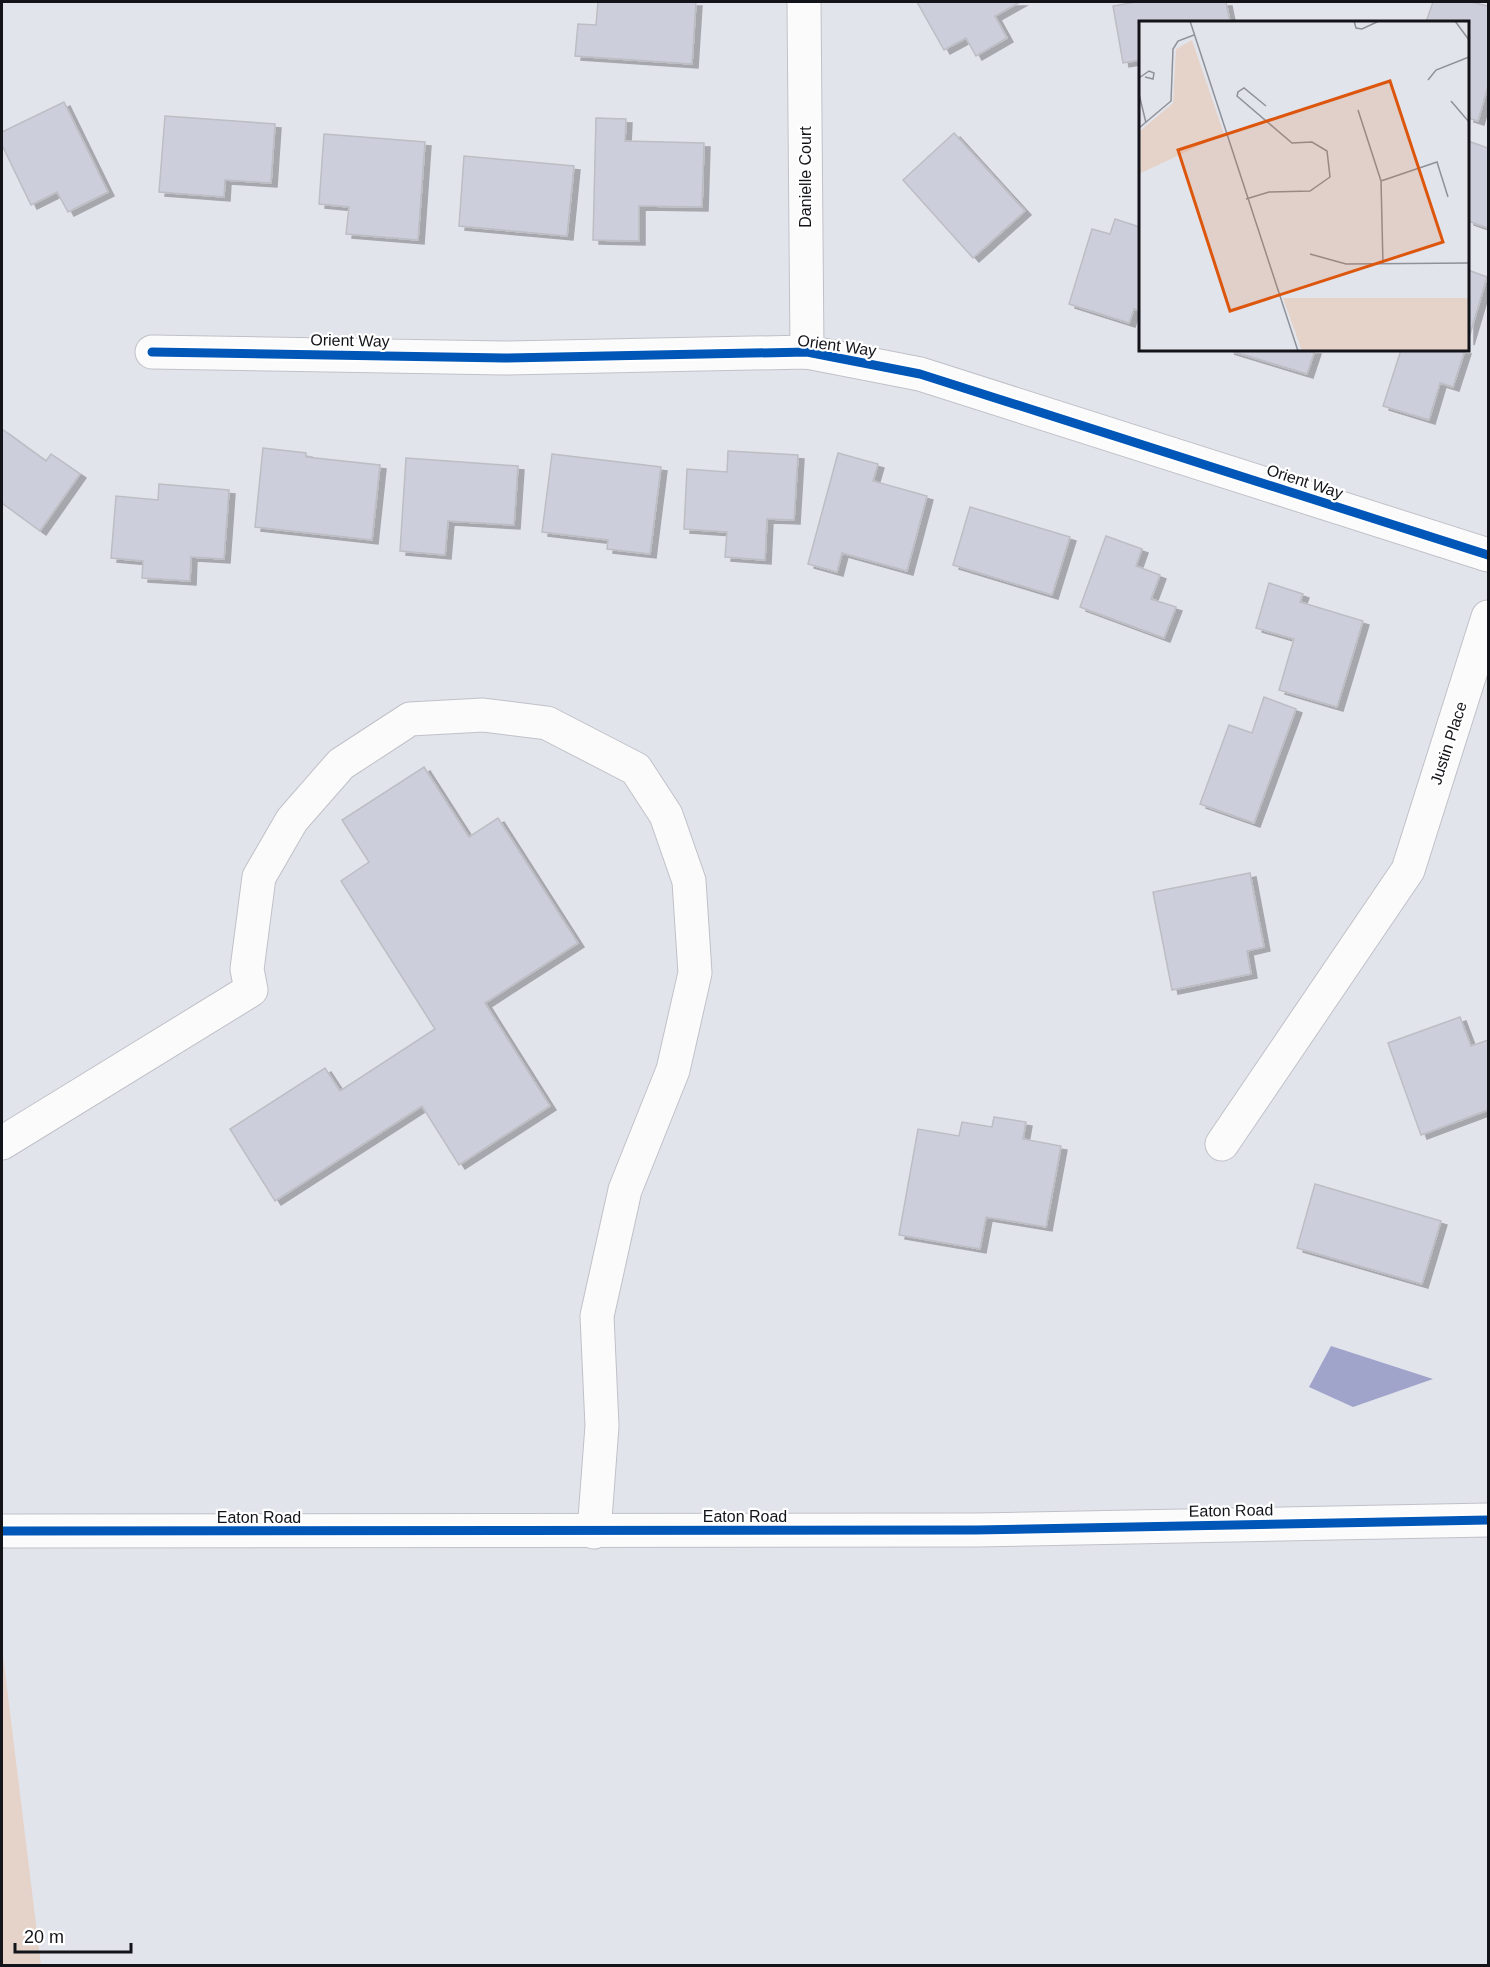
<svg xmlns="http://www.w3.org/2000/svg" width="1490" height="1967" font-family="Helvetica,sans-serif">
<style>
.green{fill:#e5d3c9}
.water{fill:#a1a4ca}
.building{fill:#cccedb;stroke:#bcbec4;stroke-width:1.5;filter:url(#shadow)}
.lines{fill:none;stroke-linecap:round;stroke-linejoin:round}
.minor-casing{stroke:#c0c1c8;stroke-width:35}
.minor{stroke:#fbfbfc;stroke-width:33}
.cycleway-casing{stroke:#fff;stroke-width:13}
.cycleway{stroke:#0057b8;stroke-width:9}
.labels{text-anchor:middle;stroke-width:4.5;stroke-linejoin:round;paint-order:stroke}
.street-label{font-size:16px;fill:#131419;stroke:#fff}
.inset-road{fill:none;stroke:#8f9198;stroke-width:1.5}
.view{fill:#dd560d;fill-opacity:0.15;stroke:#dd560d;stroke-width:3}
.inset-edge{fill:none;stroke:#131419;stroke-width:3}
</style>
<defs>
<filter id="shadow"><feDropShadow dx="6" dy="4" stdDeviation="0" flood-color="#0004"/></filter>
</defs>
<rect width="100%" height="100%" fill="#e2e4ec"/>
<path class="green" d="M 2,1647 L 41,1965 L 2,1965 Z"/>
<path class="water" d="M 1331,1346 L 1433,1379 L 1353,1407 L 1309,1387 Z"/>
<g class="building">
<path d="M 598,2 L 696,2 L 692,64 L 575,56 L 578,24 L 596,25 Z"/>
<path d="M 917,2 L 1020,2 L 995,16 L 1007,38 L 976,56 L 966,38 L 944,50 Z"/>
<path d="M 1136,2 L 1226,2 L 1230,22 L 1140,22 L 1140,60 L 1123,63 L 1113,6 Z"/>
<path d="M 1433,2 L 1471,2 L 1488,6 L 1488,86 L 1478,121 L 1468,118 L 1468,22 L 1426,22 Z"/>
<path d="M 64,102 L 108,192 L 68,212 L 57,192 L 31,205 L 2,145 L 2,132 Z"/>
<path d="M 165,116 L 275,124 L 271,183 L 225,180 L 224,197 L 159,192 Z"/>
<path d="M 596,118 L 626,119 L 625,141 L 704,143 L 702,207 L 639,206 L 639,241 L 593,240 Z"/>
<path d="M 954,133 L 1025,211 L 973,258 L 903,180 Z"/>
<path d="M 324,134 L 425,142 L 418,240 L 346,234 L 349,207 L 319,204 Z"/>
<path d="M 1468,141 L 1488,148 L 1488,228 L 1468,221 Z"/>
<path d="M 464,156 L 574,166 L 567,236 L 459,226 Z"/>
<path d="M 1115,219 L 1140,227 L 1140,311 L 1134,309 L 1129,323 L 1069,304 L 1092,229 L 1110,234 Z"/>
<path d="M 1468,270 L 1487,277 L 1468,341 Z"/>
<path d="M 1228,350 L 1315,350 L 1307,374 Z"/>
<path d="M 1401,350 L 1465,350 L 1453,387 L 1440,383 L 1429,420 L 1383,406 Z"/>
<path d="M 2,429 L 46,461 L 51,454 L 80,474 L 40,531 L 2,503 Z"/>
<path d="M 263,448 L 306,453 L 306,457 L 380,465 L 372,540 L 255,527 Z"/>
<path d="M 728,451 L 798,455 L 794,520 L 767,519 L 765,560 L 725,557 L 727,532 L 684,529 L 687,469 L 727,472 Z"/>
<path d="M 838,453 L 878,464 L 873,481 L 927,496 L 907,571 L 842,553 L 837,572 L 808,564 Z"/>
<path d="M 552,454 L 661,467 L 650,554 L 607,549 L 608,540 L 542,532 Z"/>
<path d="M 406,458 L 518,466 L 514,525 L 448,521 L 445,555 L 400,551 Z"/>
<path d="M 159,484 L 229,490 L 224,559 L 191,557 L 190,581 L 142,578 L 143,561 L 111,558 L 116,496 L 158,500 Z"/>
<path d="M 970,507 L 1070,537 L 1052,595 L 953,565 Z"/>
<path d="M 1106,536 L 1142,549 L 1136,566 L 1160,575 L 1151,599 L 1176,607 L 1164,638 L 1080,607 Z"/>
<path d="M 1269,583 L 1303,594 L 1300,602 L 1363,621 L 1337,707 L 1279,690 L 1294,639 L 1256,628 Z"/>
<path d="M 1264,697 L 1296,709 L 1254,823 L 1200,804 L 1229,725 L 1252,733 Z"/>
<path d="M 424,767 L 469,837 L 498,818 L 578,943 L 485,1003 L 550,1106 L 459,1165 L 422,1106 L 275,1201 L 230,1129 L 325,1068 L 340,1091 L 435,1029 L 341,881 L 369,862 L 342,820 Z"/>
<path d="M 1250,873 L 1264,947 L 1247,951 L 1251,974 L 1172,990 L 1153,892 Z"/>
<path d="M 1460,1017 L 1471,1046 L 1488,1040 L 1488,1110 L 1421,1135 L 1388,1043 Z"/>
<path d="M 994,1117 L 1026,1122 L 1023,1139 L 1061,1146 L 1046,1227 L 986,1217 L 980,1249 L 899,1235 L 918,1129 L 959,1136 L 962,1122 L 992,1127 Z"/>
<path d="M 1315,1184 L 1441,1221 L 1422,1284 L 1297,1248 Z"/>
</g>
<g class="lines">
<defs>
<g id="minor">
<path d="M 804,2 L 807,352"/>
<path d="M 152,352 L 504,358 L 807,352 L 920,374 L 1488,555"/>
<path d="M 2,1143 L 251,990 L 247,969 L 259,877 L 292,820 L 341,764 L 410,719 L 483,715 L 547,723 L 636,769 L 666,815 L 689,881 L 695,973 L 673,1070 L 625,1190 L 597,1316 L 602,1426 L 594,1532"/>
<path d="M 1222,1144 L 1408,870 L 1488,617"/>
<path d="M 2,1531 L 976,1530 L 1488,1520"/>
</g>
</defs>
<use href="#minor" class="minor-casing"/>
<use href="#minor" class="minor"/>
<defs>
<g id="cycleway">
<path d="M 152,352 L 504,358 L 807,352 L 920,374 L 1488,555"/>
<path d="M 2,1531 L 976,1530 L 1488,1520"/>
</g>
</defs>
<use href="#cycleway" class="cycleway-casing"/>
<use href="#cycleway" class="cycleway"/>
</g>
<g class="labels">
<g class="street-label">
<text transform="translate(805 177) rotate(-90)" y="6">Danielle Court</text>
<text transform="translate(350 340) rotate(1)" y="6">Orient Way</text>
<text transform="translate(837 345) rotate(8)" y="6">Orient Way</text>
<text transform="translate(1305 481) rotate(18)" y="6">Orient Way</text>
<text transform="translate(1448 743) rotate(-72)" y="6">Justin Place</text>
<text transform="translate(1231 1510) rotate(-1)" y="6">Eaton Road</text>
<text x="745" y="1522">Eaton Road</text>
<text x="259" y="1523">Eaton Road</text>
</g>
</g>
<g transform="translate(1139 21)">
<rect width="330" height="330" fill="#e2e4ec"/>
<path d="M 53,19 L 85,113 L 0,153 L 0,111 L 34,82 L 37,28 ZM 144,277 L 330,277 L 330,330 L 163,330 Z" fill="#e5d3c9"/>
<path class="inset-road" d="M 51,0 L 159,330M 215,0 L 217,7 L 223,8 L 240,0M 316,0 L 330,19M 0,57 L 10,50 L 15,52 L 14,58 L 6,56M 289,59 L 297,49 L 330,36M 0,73 L 7,102M 312,80 L 330,101M 219,89 L 242,160 L 244,243M 0,107 L 32,80 L 34,28 L 39,20 L 55,14M 242,160 L 298,141 L 309,176M 107,178 L 130,171 L 171,170 L 191,156 L 188,130 L 173,121 L 153,122 L 98,75 L 99,71 L 105,67 L 127,85M 171,233 L 207,243 L 330,242"/>
<path class="view" d="M 251,60 L 304,221 L 91,290 L 39,129 Z"/>
<rect width="330" height="330" class="inset-edge"/>
</g>
<rect width="1490" height="1967" fill="none" stroke="#131419" stroke-width="6"/>
<path d="M15 1943v9h116v-9" fill="none" stroke="#131419" stroke-width="3"/>
<text x="24" y="1943" font-size="18" fill="#131419" stroke="#ffffff" stroke-width="4.5" paint-order="stroke">20 m</text>
</svg>
